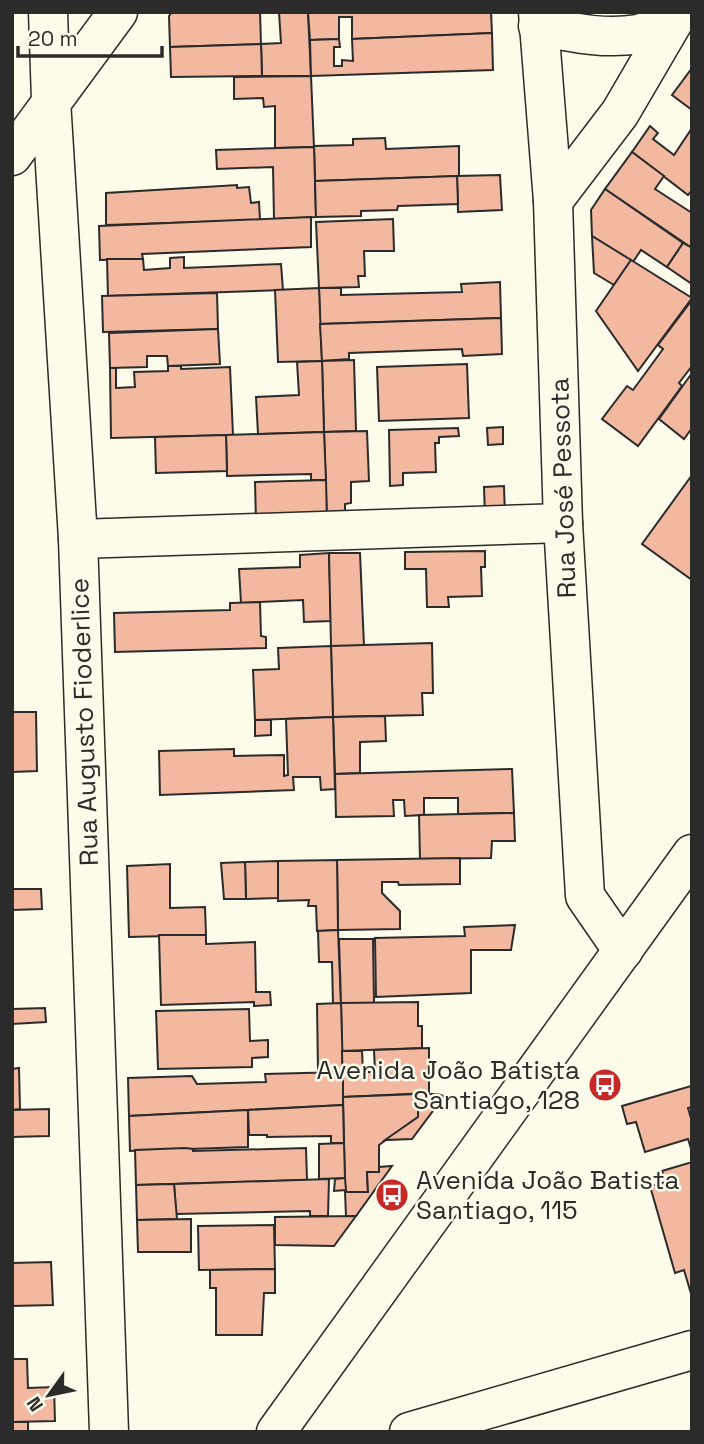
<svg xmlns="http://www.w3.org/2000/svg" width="704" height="1444" font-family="'Space Grotesk',sans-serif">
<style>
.building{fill:#f2b8a0;stroke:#2b2b2b;stroke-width:2}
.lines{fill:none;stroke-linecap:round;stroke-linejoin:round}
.street-casing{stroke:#2b2b2b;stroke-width:41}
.secondary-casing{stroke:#2b2b2b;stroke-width:41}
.street{stroke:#fdfbea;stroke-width:38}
.secondary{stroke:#fdfbea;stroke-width:38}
.labels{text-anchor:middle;stroke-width:5;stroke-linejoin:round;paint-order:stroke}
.street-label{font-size:26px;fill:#2b2b2b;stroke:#fdfbea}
.poi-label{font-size:26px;fill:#2b2b2b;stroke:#fdfbea;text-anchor:end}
</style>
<rect width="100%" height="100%" fill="#fdfbea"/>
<g class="building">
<path d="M 172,12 L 260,12 L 261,44 L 170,47 L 169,16 Z"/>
<path d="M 279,12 L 308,12 L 311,76 L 262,76 L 261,44 L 281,43 Z"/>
<path d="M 308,12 L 491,12 L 492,33 L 352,39 L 352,17 L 339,17 L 339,39 L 310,40 Z"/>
<path d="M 492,33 L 493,70 L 311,76 L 310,40 L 339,39 L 340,47 L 334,47 L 334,66 L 342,66 L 342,60 L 353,61 L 352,39 Z"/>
<path d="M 261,44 L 262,76 L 171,77 L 170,47 Z"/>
<path d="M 692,68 L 692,110 L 672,95 Z"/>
<path d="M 311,76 L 314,147 L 275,148 L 275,106 L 264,107 L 263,98 L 234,99 L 234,77 Z"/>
<path d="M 650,126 L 658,133 L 653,139 L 674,155 L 692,128 L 692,190 L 688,195 L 632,152 Z"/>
<path d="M 385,138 L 386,149 L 459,146 L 459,176 L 315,181 L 314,146 L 353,145 L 353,139 Z"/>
<path d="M 314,147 L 316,217 L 274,219 L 273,167 L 217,169 L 216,150 Z"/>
<path d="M 632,152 L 664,176 L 655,189 L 692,213 L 692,248 L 605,189 Z"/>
<path d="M 500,175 L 502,210 L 458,212 L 457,176 Z"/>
<path d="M 457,176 L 458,204 L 398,206 L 397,210 L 361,211 L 361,216 L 316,217 L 315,181 Z"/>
<path d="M 237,185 L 237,188 L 249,187 L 251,203 L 259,202 L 260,220 L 106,225 L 106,193 Z"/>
<path d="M 605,189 L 683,243 L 667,267 L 641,250 L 633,262 L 592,236 L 591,210 Z"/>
<path d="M 311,217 L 311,247 L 142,254 L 143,259 L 100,260 L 99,226 Z"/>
<path d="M 393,219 L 394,251 L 364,251 L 365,276 L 358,276 L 359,287 L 319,288 L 316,222 Z"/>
<path d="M 592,236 L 631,260 L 614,285 L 594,273 Z"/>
<path d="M 683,243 L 692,248 L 692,284 L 667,267 Z"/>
<path d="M 184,257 L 184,268 L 281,264 L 283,290 L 108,296 L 107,259 L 143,259 L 144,270 L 170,268 L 170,258 Z"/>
<path d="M 631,260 L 692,298 L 638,371 L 596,311 Z"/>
<path d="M 500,282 L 501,318 L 320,324 L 319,288 L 341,288 L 341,295 L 462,292 L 461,284 Z"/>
<path d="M 319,288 L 322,361 L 278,362 L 275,290 Z"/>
<path d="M 217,293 L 218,329 L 103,332 L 102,296 Z"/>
<path d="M 692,300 L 692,366 L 679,383 L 682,386 L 638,446 L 602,419 L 627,386 L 633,390 L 663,349 L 658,345 Z"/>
<path d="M 501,318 L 502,354 L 463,356 L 462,349 L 349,353 L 349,359 L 322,361 L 320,324 Z"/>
<path d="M 218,329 L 220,364 L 168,366 L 167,356 L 147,356 L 147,367 L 110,368 L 109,333 Z"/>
<path d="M 354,360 L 356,431 L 324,432 L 322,361 Z"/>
<path d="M 322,361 L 324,432 L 258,434 L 256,397 L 299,395 L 297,362 Z"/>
<path d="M 467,364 L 469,418 L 379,421 L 377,367 Z"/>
<path d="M 168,366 L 181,366 L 181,369 L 230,367 L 233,435 L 111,438 L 110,368 L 116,368 L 116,388 L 135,387 L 134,372 L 168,371 Z"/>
<path d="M 692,373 L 692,428 L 684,439 L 659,419 Z"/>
<path d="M 503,427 L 503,444 L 488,445 L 487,428 Z"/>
<path d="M 458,428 L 459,436 L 439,437 L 439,443 L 435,443 L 436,472 L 403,473 L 403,485 L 390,486 L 389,430 Z"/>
<path d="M 367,431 L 369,481 L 351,482 L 351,503 L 345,504 L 345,522 L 327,522 L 324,432 Z"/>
<path d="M 324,432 L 326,480 L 311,480 L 311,474 L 227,476 L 226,435 Z"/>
<path d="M 226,435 L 227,471 L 156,473 L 155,437 Z"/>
<path d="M 692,475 L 692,580 L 642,544 Z"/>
<path d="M 326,480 L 327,522 L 256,522 L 255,482 Z"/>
<path d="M 504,486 L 505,516 L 485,516 L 484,487 Z"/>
<path d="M 485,551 L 485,567 L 481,567 L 482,596 L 448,597 L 449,607 L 427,607 L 426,569 L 405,569 L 405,552 Z"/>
<path d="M 329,553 L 331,621 L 304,622 L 303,600 L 241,603 L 239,569 L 300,567 L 300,555 Z"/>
<path d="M 329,553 L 360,553 L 364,646 L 331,646 Z"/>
<path d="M 260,602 L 261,636 L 266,637 L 266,648 L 115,652 L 114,613 L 230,610 L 230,603 Z"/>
<path d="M 432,643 L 433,693 L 422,693 L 423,715 L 333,717 L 331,646 Z"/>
<path d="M 331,646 L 333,717 L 255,720 L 253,670 L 279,669 L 278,648 Z"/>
<path d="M 12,712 L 36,712 L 37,771 L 12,772 Z"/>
<path d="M 385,716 L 386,741 L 360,742 L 360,773 L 335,774 L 333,717 Z"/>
<path d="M 333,717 L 335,789 L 321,790 L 320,777 L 293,777 L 294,790 L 160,795 L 159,751 L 234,749 L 234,756 L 284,755 L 284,776 L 288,775 L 286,719 Z"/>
<path d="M 255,720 L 271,720 L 271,735 L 255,736 Z"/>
<path d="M 512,769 L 514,813 L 458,814 L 458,798 L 424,798 L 424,815 L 405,816 L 404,800 L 393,800 L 394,816 L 336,817 L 335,774 Z"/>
<path d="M 514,813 L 515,841 L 492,841 L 491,858 L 420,859 L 419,815 Z"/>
<path d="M 460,858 L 460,884 L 399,885 L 398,882 L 382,882 L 382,893 L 400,911 L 400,929 L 338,930 L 337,860 Z"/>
<path d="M 337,860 L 338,930 L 317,931 L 316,906 L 308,906 L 309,900 L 278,901 L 278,861 Z"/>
<path d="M 278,861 L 278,898 L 246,899 L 245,862 Z"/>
<path d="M 245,862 L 246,899 L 224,899 L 221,863 Z"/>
<path d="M 170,864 L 170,908 L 205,907 L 206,935 L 129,937 L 127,866 Z"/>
<path d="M 12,889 L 41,889 L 42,909 L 12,910 Z"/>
<path d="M 515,925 L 511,950 L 471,950 L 471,993 L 376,997 L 375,938 L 465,936 L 464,927 Z"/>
<path d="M 338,930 L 341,1003 L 333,1004 L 332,962 L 319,962 L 318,931 Z"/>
<path d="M 159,935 L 206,935 L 206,944 L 255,942 L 256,992 L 270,992 L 271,1005 L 254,1006 L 254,1002 L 161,1005 Z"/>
<path d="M 339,939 L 373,939 L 374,1003 L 341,1003 Z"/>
<path d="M 418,1002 L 418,1026 L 422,1026 L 422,1048 L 342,1051 L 341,1003 Z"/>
<path d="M 341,1003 L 343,1072 L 318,1072 L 317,1004 Z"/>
<path d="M 45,1008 L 46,1022 L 12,1024 L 12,1009 Z"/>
<path d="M 249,1009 L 250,1041 L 268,1040 L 268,1057 L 252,1058 L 252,1067 L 158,1069 L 156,1011 Z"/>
<path d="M 429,1048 L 429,1093 L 343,1097 L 342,1051 L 362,1051 L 363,1072 L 375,1072 L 374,1050 Z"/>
<path d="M 19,1068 L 20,1109 L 12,1110 L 12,1069 Z"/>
<path d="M 343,1072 L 343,1105 L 129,1116 L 128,1078 L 192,1076 L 197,1084 L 266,1082 L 265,1074 Z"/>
<path d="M 691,1086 L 692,1107 L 688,1108 L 692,1122 L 692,1152 L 688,1139 L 645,1152 L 636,1122 L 627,1124 L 622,1106 Z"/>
<path d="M 418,1094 L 418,1117 L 379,1145 L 379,1172 L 367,1172 L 368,1192 L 345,1192 L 343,1097 Z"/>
<path d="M 418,1094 L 437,1094 L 444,1096 L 412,1139 L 385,1140 L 418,1117 Z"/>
<path d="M 343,1105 L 344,1143 L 331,1143 L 331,1136 L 267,1137 L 267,1135 L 249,1135 L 248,1110 Z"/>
<path d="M 49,1109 L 49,1136 L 12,1137 L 12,1110 Z"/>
<path d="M 248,1110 L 248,1147 L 130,1151 L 129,1116 Z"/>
<path d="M 344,1143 L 345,1178 L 319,1179 L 319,1144 Z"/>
<path d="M 185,1148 L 193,1149 L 193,1151 L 306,1148 L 307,1180 L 136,1185 L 135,1150 Z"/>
<path d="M 692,1162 L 692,1297 L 684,1270 L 675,1273 L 650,1186 L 666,1182 L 662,1171 Z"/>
<path d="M 392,1166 L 356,1216 L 346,1216 L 345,1192 L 368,1192 L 367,1172 L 379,1172 L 379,1167 Z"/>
<path d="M 345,1178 L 346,1190 L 334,1191 L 335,1179 Z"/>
<path d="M 329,1179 L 328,1216 L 310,1216 L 310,1211 L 176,1214 L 174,1184 Z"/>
<path d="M 174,1184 L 177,1219 L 137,1220 L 136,1185 Z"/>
<path d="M 356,1216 L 334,1246 L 275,1245 L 275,1217 Z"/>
<path d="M 191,1219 L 191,1252 L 138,1252 L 137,1220 Z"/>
<path d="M 274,1225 L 275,1269 L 199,1270 L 198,1226 Z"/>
<path d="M 51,1262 L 53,1305 L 12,1306 L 12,1263 Z"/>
<path d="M 275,1269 L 275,1293 L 264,1293 L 262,1335 L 216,1335 L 216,1288 L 210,1288 L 210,1270 Z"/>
<path d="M 12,1359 L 27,1359 L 28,1388 L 54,1387 L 55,1421 L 12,1422 Z"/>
<rect x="12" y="1422" width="16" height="10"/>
</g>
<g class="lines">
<defs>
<g id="street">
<path d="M 48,12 L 51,100 L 78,539 L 109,1432"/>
<path d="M 538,12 L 553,201 L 563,523 L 585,896 L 623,951"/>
<path d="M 538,26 C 570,32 605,40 638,34 C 650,31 662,24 674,19"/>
<path d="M 12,156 L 118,12"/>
<path d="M 553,201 L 620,113 L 679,12"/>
<path d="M 78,539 L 563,523"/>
</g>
<g id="secondary">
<path d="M 276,1432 L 692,854"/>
<path d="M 409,1432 L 692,1350"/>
</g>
</defs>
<use href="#street" class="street-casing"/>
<use href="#secondary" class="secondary-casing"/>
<use href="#street" class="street"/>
<use href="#secondary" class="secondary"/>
</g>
<defs>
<symbol id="bus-disc" viewBox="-11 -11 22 22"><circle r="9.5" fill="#c62828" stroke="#fdfbea"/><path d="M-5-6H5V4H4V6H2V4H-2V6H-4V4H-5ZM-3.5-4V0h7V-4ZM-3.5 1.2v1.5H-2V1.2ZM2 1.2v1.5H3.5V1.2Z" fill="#fff"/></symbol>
</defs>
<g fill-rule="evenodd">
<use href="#bus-disc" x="586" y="1066" width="38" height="38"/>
<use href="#bus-disc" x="373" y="1176" width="38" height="38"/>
</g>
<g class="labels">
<g class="street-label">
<text transform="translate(563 488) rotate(-92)" y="9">Rua José Pessota</text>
<text transform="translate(84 722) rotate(-92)" y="9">Rua Augusto Fioderlice</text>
</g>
<g class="poi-label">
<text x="580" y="1079">Avenida João Batista<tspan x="580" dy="30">Santiago, 128</tspan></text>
<text x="416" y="1189" text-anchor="start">Avenida João Batista<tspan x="416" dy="30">Santiago, 115</tspan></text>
</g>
</g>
<rect width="704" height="1444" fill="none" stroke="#2b2b2b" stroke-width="28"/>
<g transform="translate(49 1395) rotate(237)" stroke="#fdfbea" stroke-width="5" paint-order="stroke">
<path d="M0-5L12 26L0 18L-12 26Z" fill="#2b2b2b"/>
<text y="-10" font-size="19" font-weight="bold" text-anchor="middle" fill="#2b2b2b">N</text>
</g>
<path d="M18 46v10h144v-10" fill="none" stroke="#2b2b2b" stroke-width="3.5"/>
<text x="28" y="46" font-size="21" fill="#2b2b2b" stroke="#fdfbea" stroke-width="5" paint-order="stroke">20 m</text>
</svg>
